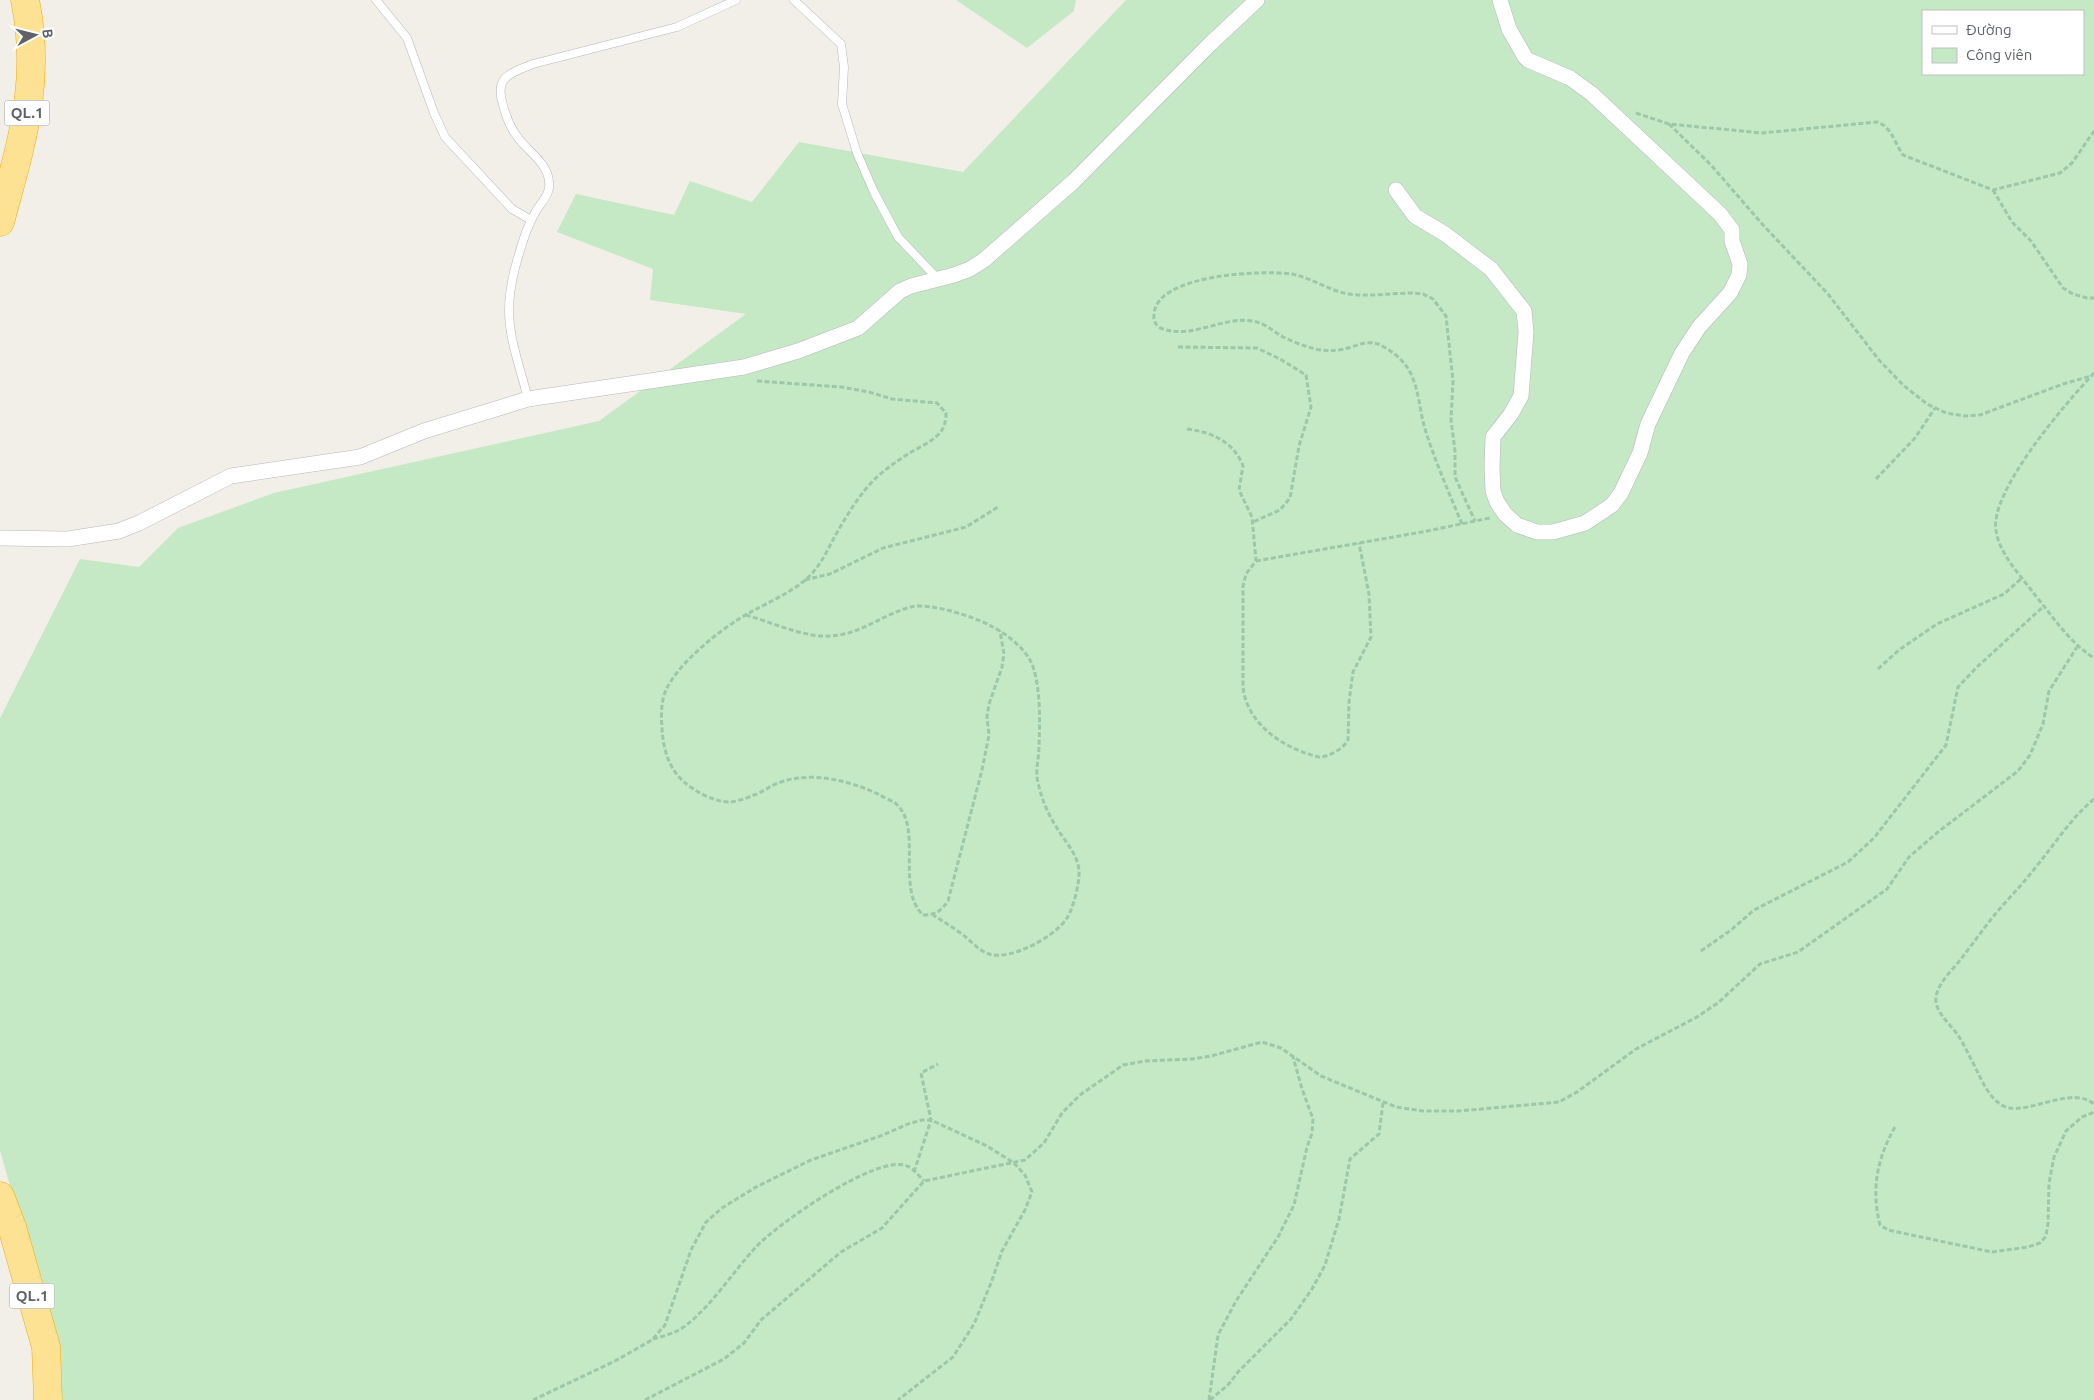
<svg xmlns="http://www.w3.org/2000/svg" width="2094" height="1400" font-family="Ubuntu,sans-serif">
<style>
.green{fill:#c5e8c5;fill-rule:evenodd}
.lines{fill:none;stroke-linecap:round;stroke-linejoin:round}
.lane-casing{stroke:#b5b8bc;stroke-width:9}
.street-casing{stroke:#b5b8bc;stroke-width:16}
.highway-casing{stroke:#f9ab00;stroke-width:29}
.path{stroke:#9cc7a9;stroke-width:3;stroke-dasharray:5 2.5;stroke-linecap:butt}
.lane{stroke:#fff;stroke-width:8}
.street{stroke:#fff;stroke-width:15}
.highway{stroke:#fde293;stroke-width:28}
.labels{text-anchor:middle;stroke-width:4;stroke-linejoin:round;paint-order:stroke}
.shield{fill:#fff;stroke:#8f9295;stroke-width:1}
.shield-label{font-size:15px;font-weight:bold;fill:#5f6368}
</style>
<rect width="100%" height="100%" fill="#f1efe8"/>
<g class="green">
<path d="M 956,0 L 1076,0 L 1074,11 L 1027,48 Z"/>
<path d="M 1126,0 L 2094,0 L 2094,1400 L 60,1400 L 58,1358 L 0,1150 L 0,718 L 80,559 L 139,567 L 178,528 L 274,493 L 599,421 L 746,314 L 650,300 L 653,269 L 557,232 L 576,194 L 674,215 L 690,181 L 752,202 L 799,142 L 963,172 ZM 1923,11 L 2083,11 L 2083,74 L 1923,74 Z"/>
</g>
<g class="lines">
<defs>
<g id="lane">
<path d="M 376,0 L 407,38 L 434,113 L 445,137 L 512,209 L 531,220"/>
<path d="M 794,0 L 841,44 L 844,67 L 842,104 L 857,153 L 874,192 L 898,237 L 938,279"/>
<path d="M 528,399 C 521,370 509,340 509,310 C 509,284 518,256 526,232 C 529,225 532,218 536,211 C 542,201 551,194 549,181 C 547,163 530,153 519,139 C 511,129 506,117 503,105 C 494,77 510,73 533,64 L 677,27 L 736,0"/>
</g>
<g id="street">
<path d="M 1396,190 L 1415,216 L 1445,234 L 1491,269 L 1524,311 L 1526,332 L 1521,396 L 1511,414 L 1493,437 L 1492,468 L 1493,491 L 1497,502 L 1505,514 L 1517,525 L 1537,532 L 1553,532 L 1585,523 L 1612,505 L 1621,493 L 1640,453 L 1648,424 L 1682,353 L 1699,327 L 1730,293 L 1739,275 L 1740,264 L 1732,241 L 1732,230 L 1720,214 L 1592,94 L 1570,78 L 1528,60 L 1525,57 L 1509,29 L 1500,0"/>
<path d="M 0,538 L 68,539 L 119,531 L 139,523 L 231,476 L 360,457 L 424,431 L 528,399 L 744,367 L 798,351 L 858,328 L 900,291 L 911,286 L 954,275 L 970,269 L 984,260 L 1074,181 L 1209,45 L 1257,0"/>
</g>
<g id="highway">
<path d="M 0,222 C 21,144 42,82 25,0"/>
<path d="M 0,1196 L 12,1227 L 46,1347 L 48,1400"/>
</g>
</defs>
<use href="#lane" class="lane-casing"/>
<use href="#street" class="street-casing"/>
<use href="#highway" class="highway-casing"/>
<g class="path">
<path d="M 1636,113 L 1669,124 L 1762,133 L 1877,122 C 1892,127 1894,142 1903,155 L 1993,190 L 2060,173 L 2072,163 L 2094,131"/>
<path d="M 1669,124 L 1711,165 L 1763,225 L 1828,294 L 1879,360 L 1903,385 L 1927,404 L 1946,413 L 1965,416 L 1980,415 L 2063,384 L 2091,376"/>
<path d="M 1993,190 L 2012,222 L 2031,241 L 2063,288 L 2073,294 L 2087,298 L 2094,298"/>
<path d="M 1178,347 L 1257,348 L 1280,359 L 1306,375 L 1311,407 L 1299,446 L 1290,498 L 1280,510 L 1253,522"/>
<path d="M 2094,373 C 2067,402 1989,491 1996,531 C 2000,555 2021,576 2035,595 C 2054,618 2069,642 2094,658"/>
<path d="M 757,381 L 841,387 L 869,392 L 892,399 L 937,403 L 946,413 C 946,419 945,425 942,430 C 935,441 919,447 908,454 C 897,461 887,468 877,477 C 860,493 847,515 835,536 C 827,551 819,569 804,581 C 788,594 767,603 749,613 C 723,627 678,663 666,690 C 661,701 661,716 662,728 C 663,748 668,767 683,781 C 694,791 714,802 729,802 C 736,802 747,798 754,795 C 763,792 771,785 781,782 C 812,771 851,781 880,795 C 884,798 891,800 895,803 C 924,826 895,888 923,915 C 936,915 941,911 948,901 L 982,770 L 989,735 L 987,717 L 989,704 L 1002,667 L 1004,654 L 1000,631"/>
<path d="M 1187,429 C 1212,432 1234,442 1243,466 L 1239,490 L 1252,517 L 1256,561 L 1246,574 L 1243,586 L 1243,687 C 1247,725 1285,749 1319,757 C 1329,757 1343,749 1348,740 L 1349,702 L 1353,672 L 1371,637 L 1369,594 L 1359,543"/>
<path d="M 1876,479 L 1915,438 L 1935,408"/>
<path d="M 1462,524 C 1449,493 1435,461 1425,429 C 1419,409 1419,385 1407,367 C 1401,358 1388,348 1378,344 C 1366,340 1356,346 1345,349 C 1334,351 1325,351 1315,349 C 1304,346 1293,342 1283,337 C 1273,331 1264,323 1253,321 C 1223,316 1193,339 1163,329 C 1157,327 1153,322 1154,315 C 1155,274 1262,270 1292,274 C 1312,278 1329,291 1349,294 C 1369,297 1392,293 1413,293 L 1423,294 L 1433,299 L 1446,316 L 1453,381 L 1451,420 L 1455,451 L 1455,477 L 1475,521"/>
<path d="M 1256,561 L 1422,532 L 1490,518"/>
<path d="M 805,580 L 830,574 L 883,548 L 966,527 L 998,507"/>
<path d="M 746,615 C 771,622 805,638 830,636 C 860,635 883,614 911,607 C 929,602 975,617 991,626 C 1005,633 1022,646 1030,660 C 1041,680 1040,724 1039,746 C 1039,759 1035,770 1038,783 C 1042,800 1048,814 1057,828 C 1065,842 1078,854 1079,871 C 1080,882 1073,909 1067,918 C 1055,937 1010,961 989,954 C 979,951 970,940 962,934 C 952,927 943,921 933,915"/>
<path d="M 1878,669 L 1899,650 L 1937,624 L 2004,594 L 2022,578"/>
<path d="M 2094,799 C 2070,819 2055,844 2035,868 C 2025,881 2014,893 2003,905 C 1988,922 1975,941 1961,959 C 1953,969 1938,983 1936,997 C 1934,1011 1950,1024 1958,1035 C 1963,1043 1967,1051 1971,1059 C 1979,1073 1988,1101 2006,1107 C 2029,1115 2071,1085 2094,1104"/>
<path d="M 1701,951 L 1731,930 L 1754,910 L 1848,862 L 1874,838 L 1946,745 L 1958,687 L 1977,667 L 2044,606"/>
<path d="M 1895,1127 C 1877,1158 1871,1190 1880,1225 L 1888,1230 L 1992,1252 L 2028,1247 L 2040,1243 L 2046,1236 L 2048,1223 L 2049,1183 L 2054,1157 L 2066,1131 L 2082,1117 L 2092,1113 L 2094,1110"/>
<path d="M 914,1172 L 931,1120 L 921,1073 L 938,1064"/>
<path d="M 653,1339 C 660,1337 668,1335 675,1332 C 703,1319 734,1270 756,1247 C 776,1225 878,1153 907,1166 C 913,1168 919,1176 924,1181"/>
<path d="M 533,1400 L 615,1361 L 652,1340 L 665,1325 L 691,1250 L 706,1222 L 722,1208 L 756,1187 L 811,1160 L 883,1135 L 908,1124 L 922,1120 L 931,1120 L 987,1146 L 1014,1163 L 1025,1175 L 1032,1192 L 1025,1210 L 1002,1251 L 991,1283 L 974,1324 L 953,1357 L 898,1400"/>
<path d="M 645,1400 L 724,1359 L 744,1343 L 761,1320 L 841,1252 L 882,1228 L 924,1181 L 1025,1160 L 1044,1143 L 1062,1113 L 1080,1095 L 1123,1065 L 1145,1061 L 1192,1059 L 1211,1056 L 1262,1042 L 1281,1048 L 1321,1076 L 1396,1107 L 1423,1111 L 1459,1111 L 1559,1102 L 1577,1092 L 1636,1049 L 1697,1017 L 1719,1002 L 1760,964 L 1798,952 L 1887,889 L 1909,857 L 1938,832 L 2018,771 L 2030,755 L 2043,724 L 2049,691 L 2077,647"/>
<path d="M 1209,1400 L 1218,1335 L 1236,1301 L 1278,1237 L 1294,1205 L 1307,1147 L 1312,1133 L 1313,1119 L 1302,1089 L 1293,1057"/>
<path d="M 1210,1400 L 1228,1385 L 1238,1372 L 1291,1319 L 1312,1289 L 1325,1265 L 1339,1219 L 1350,1159 L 1379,1134 L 1383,1103"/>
</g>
<use href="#lane" class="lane"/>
<use href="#street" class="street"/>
<use href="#highway" class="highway"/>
</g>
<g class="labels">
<g class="shield">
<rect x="4.5" y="100.5" width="45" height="25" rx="4"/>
<rect x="9.5" y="1283.5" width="45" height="25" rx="4"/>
</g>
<g class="shield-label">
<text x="27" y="118">QL.1</text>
<text x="32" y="1301">QL.1</text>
</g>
</g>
<rect x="1922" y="10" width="162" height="65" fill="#ffffff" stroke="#bfc1c3"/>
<rect x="1932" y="26" width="25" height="8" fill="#ffffff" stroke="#bfc1c3"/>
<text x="1966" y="35" font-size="15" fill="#5f6368">Đường</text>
<rect x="1932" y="48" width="25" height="15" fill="#c5e8c5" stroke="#bfc1c3"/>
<text x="1966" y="60" font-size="15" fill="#5f6368">Công viên</text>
<g transform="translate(35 35) rotate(83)" stroke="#ffffff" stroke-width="4" paint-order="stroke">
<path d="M0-4L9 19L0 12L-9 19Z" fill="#5f6368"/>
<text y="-8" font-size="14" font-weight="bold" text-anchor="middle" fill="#5f6368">B</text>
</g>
</svg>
